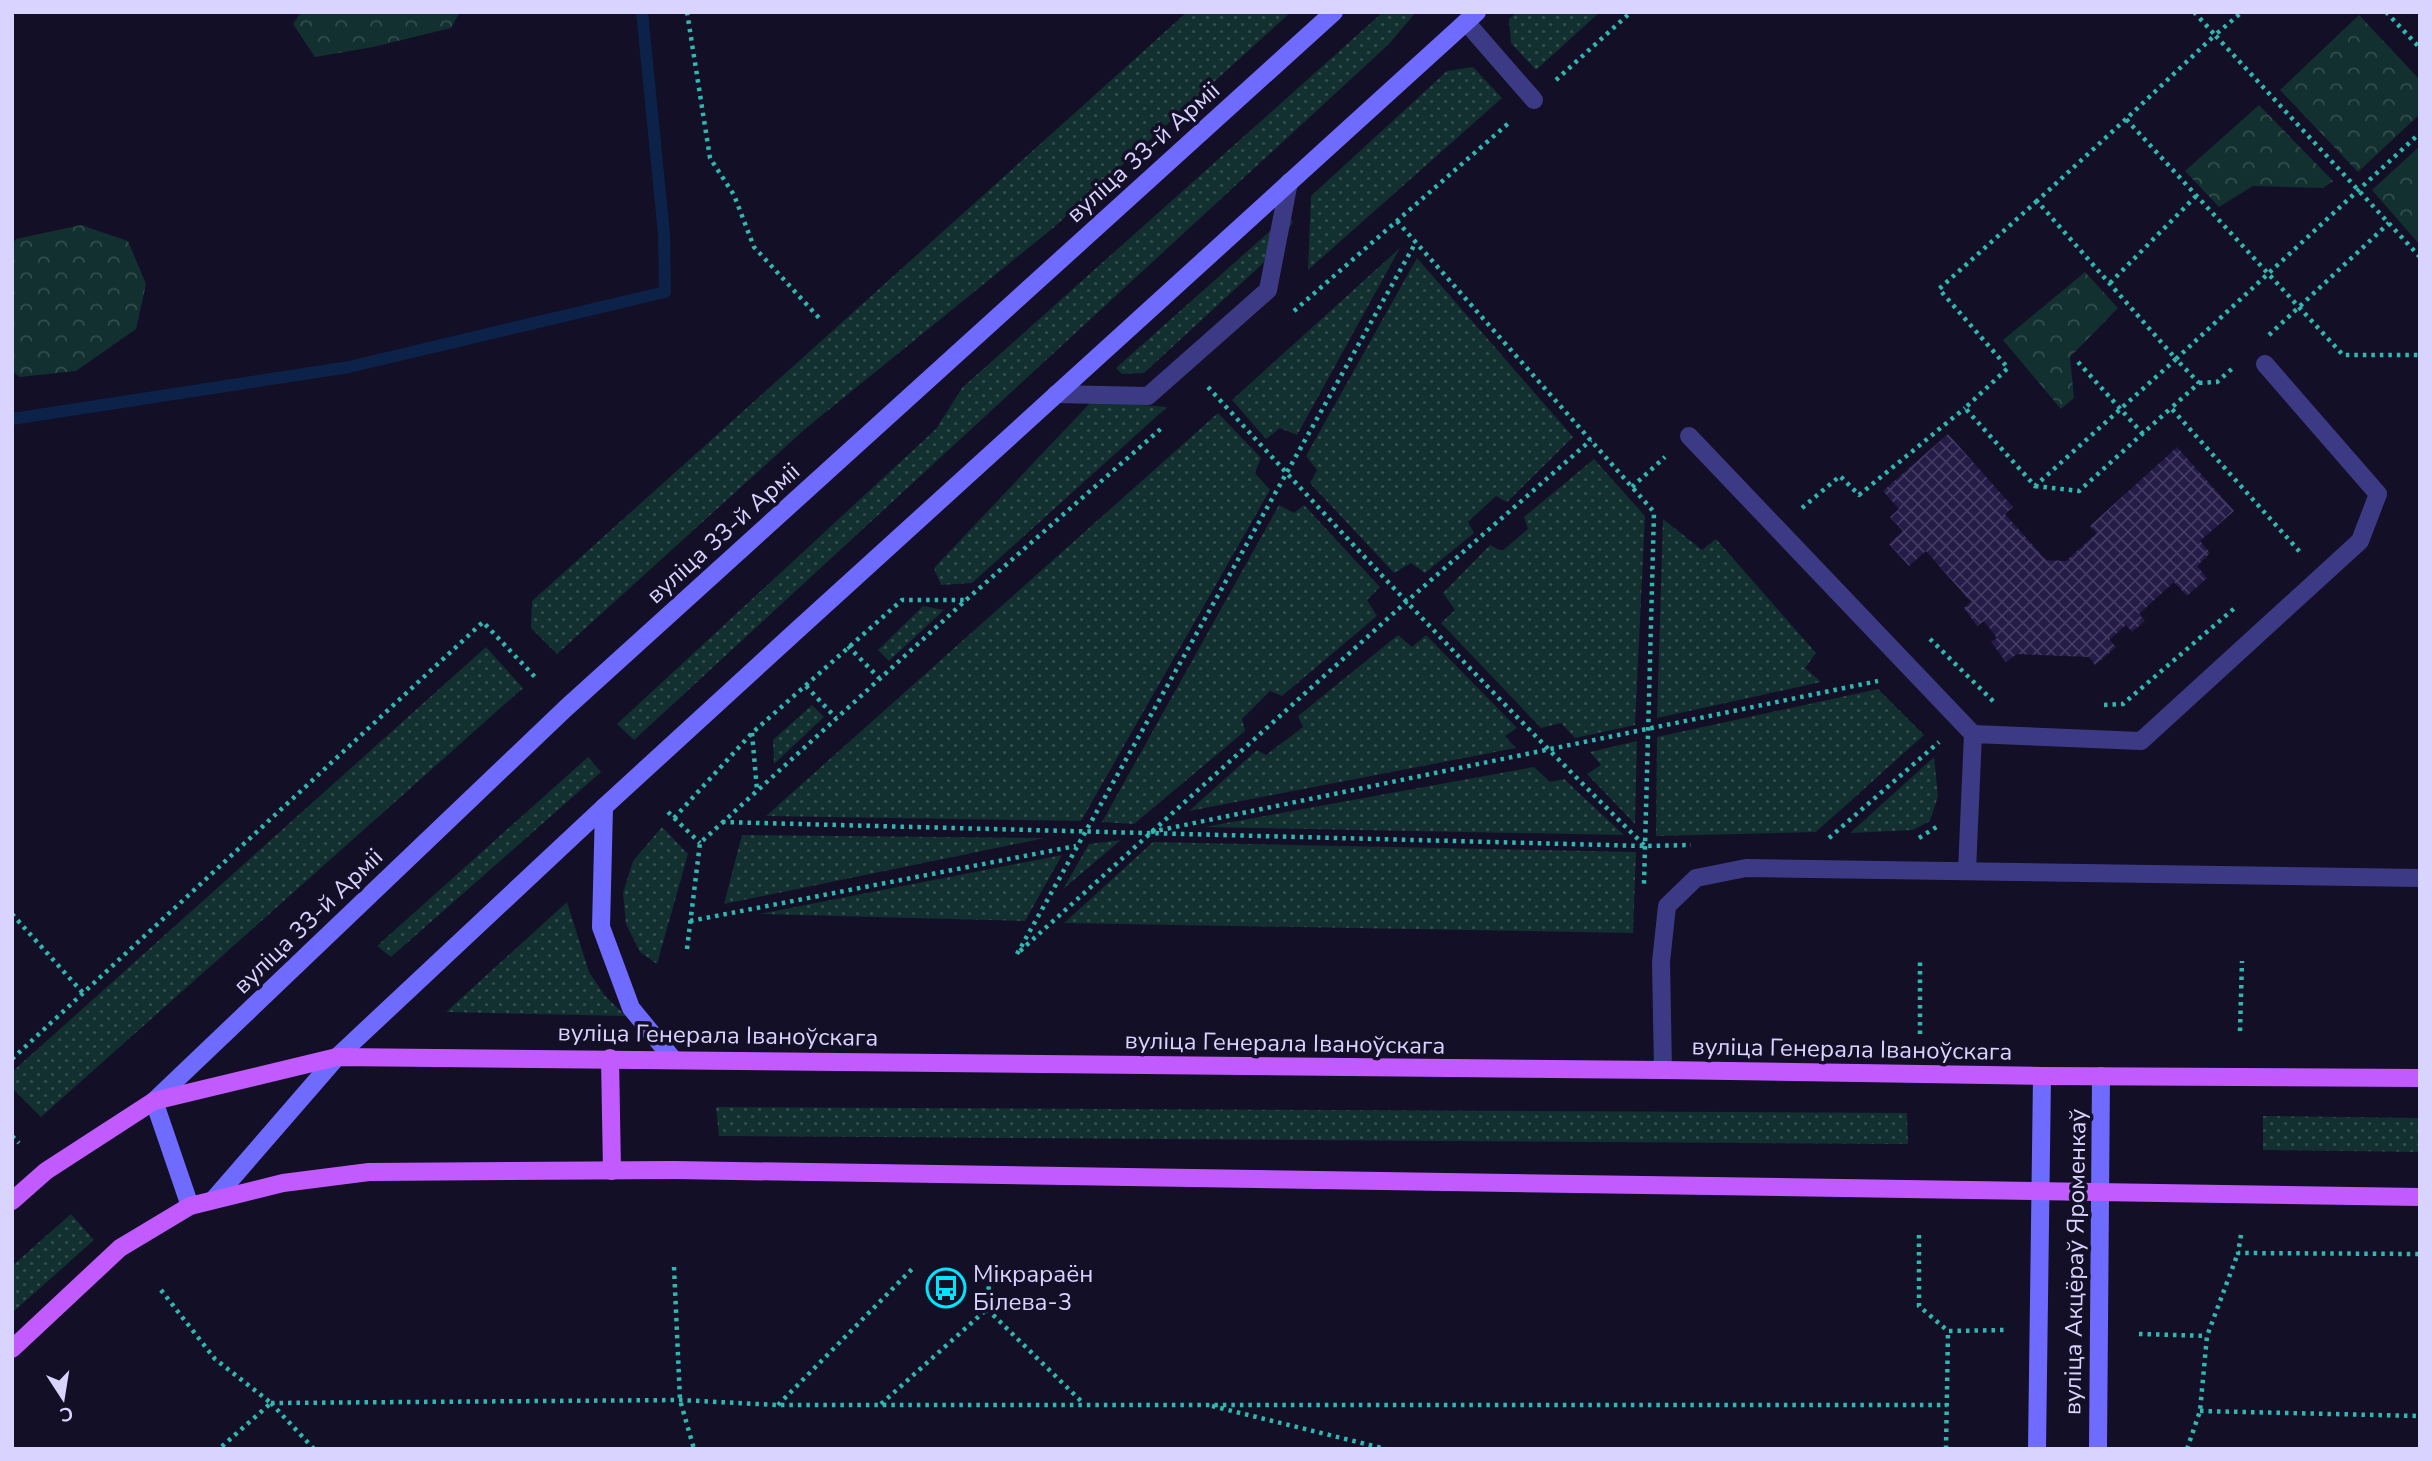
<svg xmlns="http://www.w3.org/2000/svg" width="2432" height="1461" font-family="'Nunito Sans',sans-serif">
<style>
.grass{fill:url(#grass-dots)}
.forest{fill:url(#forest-crowns)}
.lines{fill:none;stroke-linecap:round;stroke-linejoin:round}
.stream{stroke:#0c2248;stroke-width:12}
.building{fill:url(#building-cross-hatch)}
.path{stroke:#2fb8b0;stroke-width:4.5;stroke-dasharray:3.5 5;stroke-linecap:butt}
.lane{stroke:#3d3a85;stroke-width:18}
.secondary{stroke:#6f6bff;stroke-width:18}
.primary{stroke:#c25bff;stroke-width:18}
.labels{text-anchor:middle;stroke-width:7;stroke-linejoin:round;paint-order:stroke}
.street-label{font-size:24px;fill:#d9d4ff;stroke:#130f26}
.poi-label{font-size:24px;fill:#d9d4ff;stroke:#130f26;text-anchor:start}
</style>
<defs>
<pattern id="grass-dots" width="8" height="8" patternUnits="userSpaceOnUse" patternTransform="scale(1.75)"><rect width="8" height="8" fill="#12302f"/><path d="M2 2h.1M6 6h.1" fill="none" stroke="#344d4e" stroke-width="1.8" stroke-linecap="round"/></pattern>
<pattern id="forest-crowns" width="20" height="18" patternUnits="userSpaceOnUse" patternTransform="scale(1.75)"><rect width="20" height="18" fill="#12302f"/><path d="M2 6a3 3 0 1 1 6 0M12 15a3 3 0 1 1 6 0" fill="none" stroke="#344d4e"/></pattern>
<pattern id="building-cross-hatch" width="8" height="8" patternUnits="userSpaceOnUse" patternTransform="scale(1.75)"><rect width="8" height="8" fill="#241b47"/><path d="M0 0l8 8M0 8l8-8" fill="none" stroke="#433b63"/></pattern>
</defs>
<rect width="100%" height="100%" fill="#130f26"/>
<g class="grass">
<path d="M 1187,12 L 1291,12 L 1053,228 L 805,429 L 557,654 L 531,628 L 532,601 Z"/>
<path d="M 1383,12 L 1416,12 L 1389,44 L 634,740 L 617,724 L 936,429 L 962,388 Z"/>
<path d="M 1517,12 L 1600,12 L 1536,70 L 1511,43 L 1509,19 Z"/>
<path d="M 1473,67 L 1502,98 L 1308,270 L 1311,196 L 1447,71 Z"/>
<path d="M 1288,215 L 1293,222 L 1272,255 L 1144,373 L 1122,374 L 1116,368 Z"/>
<path d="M 1400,248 L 1297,435 L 1280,428 L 1266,439 L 1232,400 Z"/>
<path d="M 1417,258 L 1573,437 L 1507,502 L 1496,496 L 1468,522 L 1474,533 L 1425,573 L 1411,563 L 1394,573 L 1310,483 L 1317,470 L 1306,456 Z"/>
<path d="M 1092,401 L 1167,407 L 972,583 L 941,585 L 934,568 Z"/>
<path d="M 1218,413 L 1261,458 L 1255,473 L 1270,490 L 1081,821 L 766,816 Z"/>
<path d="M 1594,459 L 1645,516 L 1635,725 L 1575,738 L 1561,723 L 1541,728 L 1441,623 L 1455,610 L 1443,593 L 1490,545 L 1502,551 L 1528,529 L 1524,517 Z"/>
<path d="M 1279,505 L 1294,513 L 1304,505 L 1380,587 L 1367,600 L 1377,616 L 1282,696 L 1270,691 L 1242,719 L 1245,731 L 1134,824 L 1102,822 Z"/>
<path d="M 1663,519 L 1702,550 L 1716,539 L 1816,653 L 1805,668 L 1821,682 L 1657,718 Z"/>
<path d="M 923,606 L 944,610 L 889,661 L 878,650 Z"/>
<path d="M 1398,635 L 1412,647 L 1426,635 L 1517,728 L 1505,736 L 1516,748 L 1189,811 L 1257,750 L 1266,755 L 1303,727 L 1298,716 Z"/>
<path d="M 486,647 L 523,688 L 41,1117 L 12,1088 L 12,1072 Z"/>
<path d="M 1878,689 L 1924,735 L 1816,832 L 1656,836 L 1657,737 Z"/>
<path d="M 812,705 L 824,717 L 774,764 L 773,740 Z"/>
<path d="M 1637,741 L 1635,824 L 1587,774 L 1601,765 L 1590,752 Z"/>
<path d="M 588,757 L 601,772 L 391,957 L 377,946 Z"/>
<path d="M 1934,757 L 1938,796 L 1930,821 L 1913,830 L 1850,833 Z"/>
<path d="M 1534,767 L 1550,782 L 1564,779 L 1624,835 L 1204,827 Z"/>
<path d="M 662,827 L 688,854 L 657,964 L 640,952 L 626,924 L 623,893 L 633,861 Z"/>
<path d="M 742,835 L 1045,838 L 724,904 Z"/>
<path d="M 1121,840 L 1063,889 L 1089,844 Z"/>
<path d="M 1153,842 L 1636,852 L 1633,933 L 1064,923 Z"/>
<path d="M 1062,855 L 1025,921 L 760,914 Z"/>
<path d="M 567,902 L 589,972 L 605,996 L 626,1016 L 446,1012 Z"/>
<path d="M 716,1107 L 1907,1113 L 1908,1144 L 719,1136 Z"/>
<path d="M 2263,1116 L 2420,1118 L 2420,1152 L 2263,1150 Z"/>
<path d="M 71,1214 L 94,1240 L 12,1313 L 12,1266 Z"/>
</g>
<g class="forest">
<path d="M 301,12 L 460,12 L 451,28 L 373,47 L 315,57 L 293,24 Z"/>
<path d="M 2359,15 L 2420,80 L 2420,114 L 2358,172 L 2280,90 Z"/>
<path d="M 2259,105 L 2333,181 L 2323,188 L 2253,186 L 2219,207 L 2185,171 Z"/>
<path d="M 2420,146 L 2420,245 L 2372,190 Z"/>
<path d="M 81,225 L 128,241 L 146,284 L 136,329 L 76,371 L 20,377 L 12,371 L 12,246 L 16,239 Z"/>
<path d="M 2085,272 L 2118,308 L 2070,357 L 2074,398 L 2061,409 L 2003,340 Z"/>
</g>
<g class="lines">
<path class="stream" d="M 12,419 L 349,367 L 665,292 L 664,234 L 642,12"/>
</g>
<path class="building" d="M 1948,434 L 2013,507 L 2005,514 L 2046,560 L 2066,561 L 2097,533 L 2090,526 L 2177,447 L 2234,511 L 2200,541 L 2210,553 L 2197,566 L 2207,578 L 2187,596 L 2174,582 L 2139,614 L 2145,621 L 2132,632 L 2126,625 L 2109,640 L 2116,647 L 2095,665 L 2089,657 L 2017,654 L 2006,662 L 1991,642 L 1997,638 L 1984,621 L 1977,626 L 1964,608 L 1971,602 L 1926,551 L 1909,566 L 1889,544 L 1903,531 L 1890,517 L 1899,509 L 1883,491 Z"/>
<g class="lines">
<g class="path">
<path d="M 687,12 L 710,158 L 734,195 L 754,247 L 820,319"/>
<path d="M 2194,12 L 2215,35 L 2242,12"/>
<path d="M 2386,12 L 2420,48"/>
<path d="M 1556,80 L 1631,12"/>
<path d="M 2126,119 L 2037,201 L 2176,359 L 2420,133"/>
<path d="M 2037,201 L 1939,289 L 2008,368 L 1965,408 L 2035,486 L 2176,359 L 2199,383 L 2171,408"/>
<path d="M 1397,221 L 1654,512 L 1644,884"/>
<path d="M 2420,257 L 2215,35 L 2126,119 L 2343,355 L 2420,355"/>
<path d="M 2110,283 L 2196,196"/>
<path d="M 1294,311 L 1511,121"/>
<path d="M 2269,335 L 2389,223"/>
<path d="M 2078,362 L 2143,434"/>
<path d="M 2199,383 L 2217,382 L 2234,367"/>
<path d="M 1208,387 C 1350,543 1494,697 1644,845"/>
<path d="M 2035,486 L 2079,491 L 2171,408 L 2300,552"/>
<path d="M 1632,487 L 1665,457"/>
<path d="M 1802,508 L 1840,476 L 1859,495 L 1965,408"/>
<path d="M 1930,639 L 1994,702"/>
<path d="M 848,646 L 879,678"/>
<path d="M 806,686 L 836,718"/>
<path d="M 2104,705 L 2123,704 L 2237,606"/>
<path d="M 752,733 L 757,790"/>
<path d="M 668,812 L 700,843"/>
<path d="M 674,818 L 752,733 L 902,600 L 965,600"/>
<path d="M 722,822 L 1645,846 L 1691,845"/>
<path d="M 1151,832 L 1878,681"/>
<path d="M 1829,838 L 1939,742"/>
<path d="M 1919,838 L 1938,826"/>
<path d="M 12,914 L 83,993"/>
<path d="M 690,921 L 1076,846"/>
<path d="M 687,949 L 700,843 L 966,600 L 1164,426"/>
<path d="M 1020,951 L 1406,602 L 1591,440"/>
<path d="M 1017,954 L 1416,242"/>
<path d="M 2240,1031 L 2242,961"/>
<path d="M 1920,1034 L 1920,958"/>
<path d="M 12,1059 L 483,622 L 535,677"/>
<path d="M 12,1136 L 19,1143"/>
<path d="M 1919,1235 L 1919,1306 L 1948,1331"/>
<path d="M 2241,1235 L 2238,1253 L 2420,1254"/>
<path d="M 674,1267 L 680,1400 L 694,1449"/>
<path d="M 161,1290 L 215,1359 L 271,1403 L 219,1449"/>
<path d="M 987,1309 L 1084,1404"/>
<path d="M 2139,1334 L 2207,1336"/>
<path d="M 271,1403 L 680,1400 L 777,1405 L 1947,1405"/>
<path d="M 271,1403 L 314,1449"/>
<path d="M 881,1404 L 987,1309 L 990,1271"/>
<path d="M 778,1405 L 915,1266"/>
<path d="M 1212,1406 L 1386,1449"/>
<path d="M 2200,1411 L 2420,1416"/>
<path d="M 1946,1449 L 1948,1331 L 2006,1330"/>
<path d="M 2187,1449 L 2200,1411 L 2207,1336 L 2238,1253"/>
</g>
<g class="lane">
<path d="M 1466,22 L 1534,100"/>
<path d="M 1056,394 L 1148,396 L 1268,290 L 1289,182"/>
<path d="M 1689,436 L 1973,734"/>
<path d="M 1967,871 L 1973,734 L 2141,741 L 2360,541 L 2378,494 L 2265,364"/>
<path d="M 1663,1070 L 1661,962 L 1667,906 L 1696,878 L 1746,868 L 2420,878"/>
</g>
<g class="secondary">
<path d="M 604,807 L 601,927 L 631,1008 L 673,1059"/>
<path d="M 214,1199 L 337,1057 L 604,807 L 794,633 L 1477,12"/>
<path d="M 190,1206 L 154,1101 L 566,708 L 1334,12"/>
<path d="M 2037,1449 L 2042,1076"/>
<path d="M 2098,1449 L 2101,1076"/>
</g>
<g class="primary">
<path d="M 610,1058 L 612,1171"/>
<path d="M 12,1201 L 46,1171 L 154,1101 L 337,1057 L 1663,1070 L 2042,1076 L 2420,1078"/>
<path d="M 12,1349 L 120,1248 L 190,1206 L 283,1183 L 369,1172 L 674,1170 L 2420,1197"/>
</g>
</g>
<defs>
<symbol id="bus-ring" viewBox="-11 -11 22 22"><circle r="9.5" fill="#130f26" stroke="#00e5ff" stroke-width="1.5"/><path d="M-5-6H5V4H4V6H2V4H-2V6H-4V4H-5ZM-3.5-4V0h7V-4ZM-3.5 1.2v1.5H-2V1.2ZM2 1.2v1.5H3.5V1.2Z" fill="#00e5ff"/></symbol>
</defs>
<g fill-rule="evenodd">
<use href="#bus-ring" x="924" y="1266" width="44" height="44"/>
</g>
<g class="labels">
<g class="street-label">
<text transform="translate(1143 152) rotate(-42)" y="8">вуліца 33-й Арміі</text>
<text transform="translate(723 533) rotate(-42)" y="8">вуліца 33-й Арміі</text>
<text transform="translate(308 921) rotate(-44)" y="8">вуліца 33-й Арміі</text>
<text transform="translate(718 1035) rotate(1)" y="8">вуліца Генерала Іваноўскага</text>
<text transform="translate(1285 1043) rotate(1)" y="8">вуліца Генерала Іваноўскага</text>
<text transform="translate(1852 1049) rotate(1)" y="8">вуліца Генерала Іваноўскага</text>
<text transform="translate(2075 1262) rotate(-89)" y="8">вуліца Акцёраў Яроменкаў</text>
</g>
<g class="poi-label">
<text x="973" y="1282">Мікрараён<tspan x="973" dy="28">Білева-3</tspan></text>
</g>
</g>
<rect width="2432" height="1461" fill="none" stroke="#d9d4ff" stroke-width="28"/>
<g transform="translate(63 1398) rotate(168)" stroke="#130f26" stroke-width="5" paint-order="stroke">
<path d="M0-5L12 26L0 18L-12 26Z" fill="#d9d4ff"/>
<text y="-10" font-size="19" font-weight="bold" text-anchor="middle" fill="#d9d4ff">С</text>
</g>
</svg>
